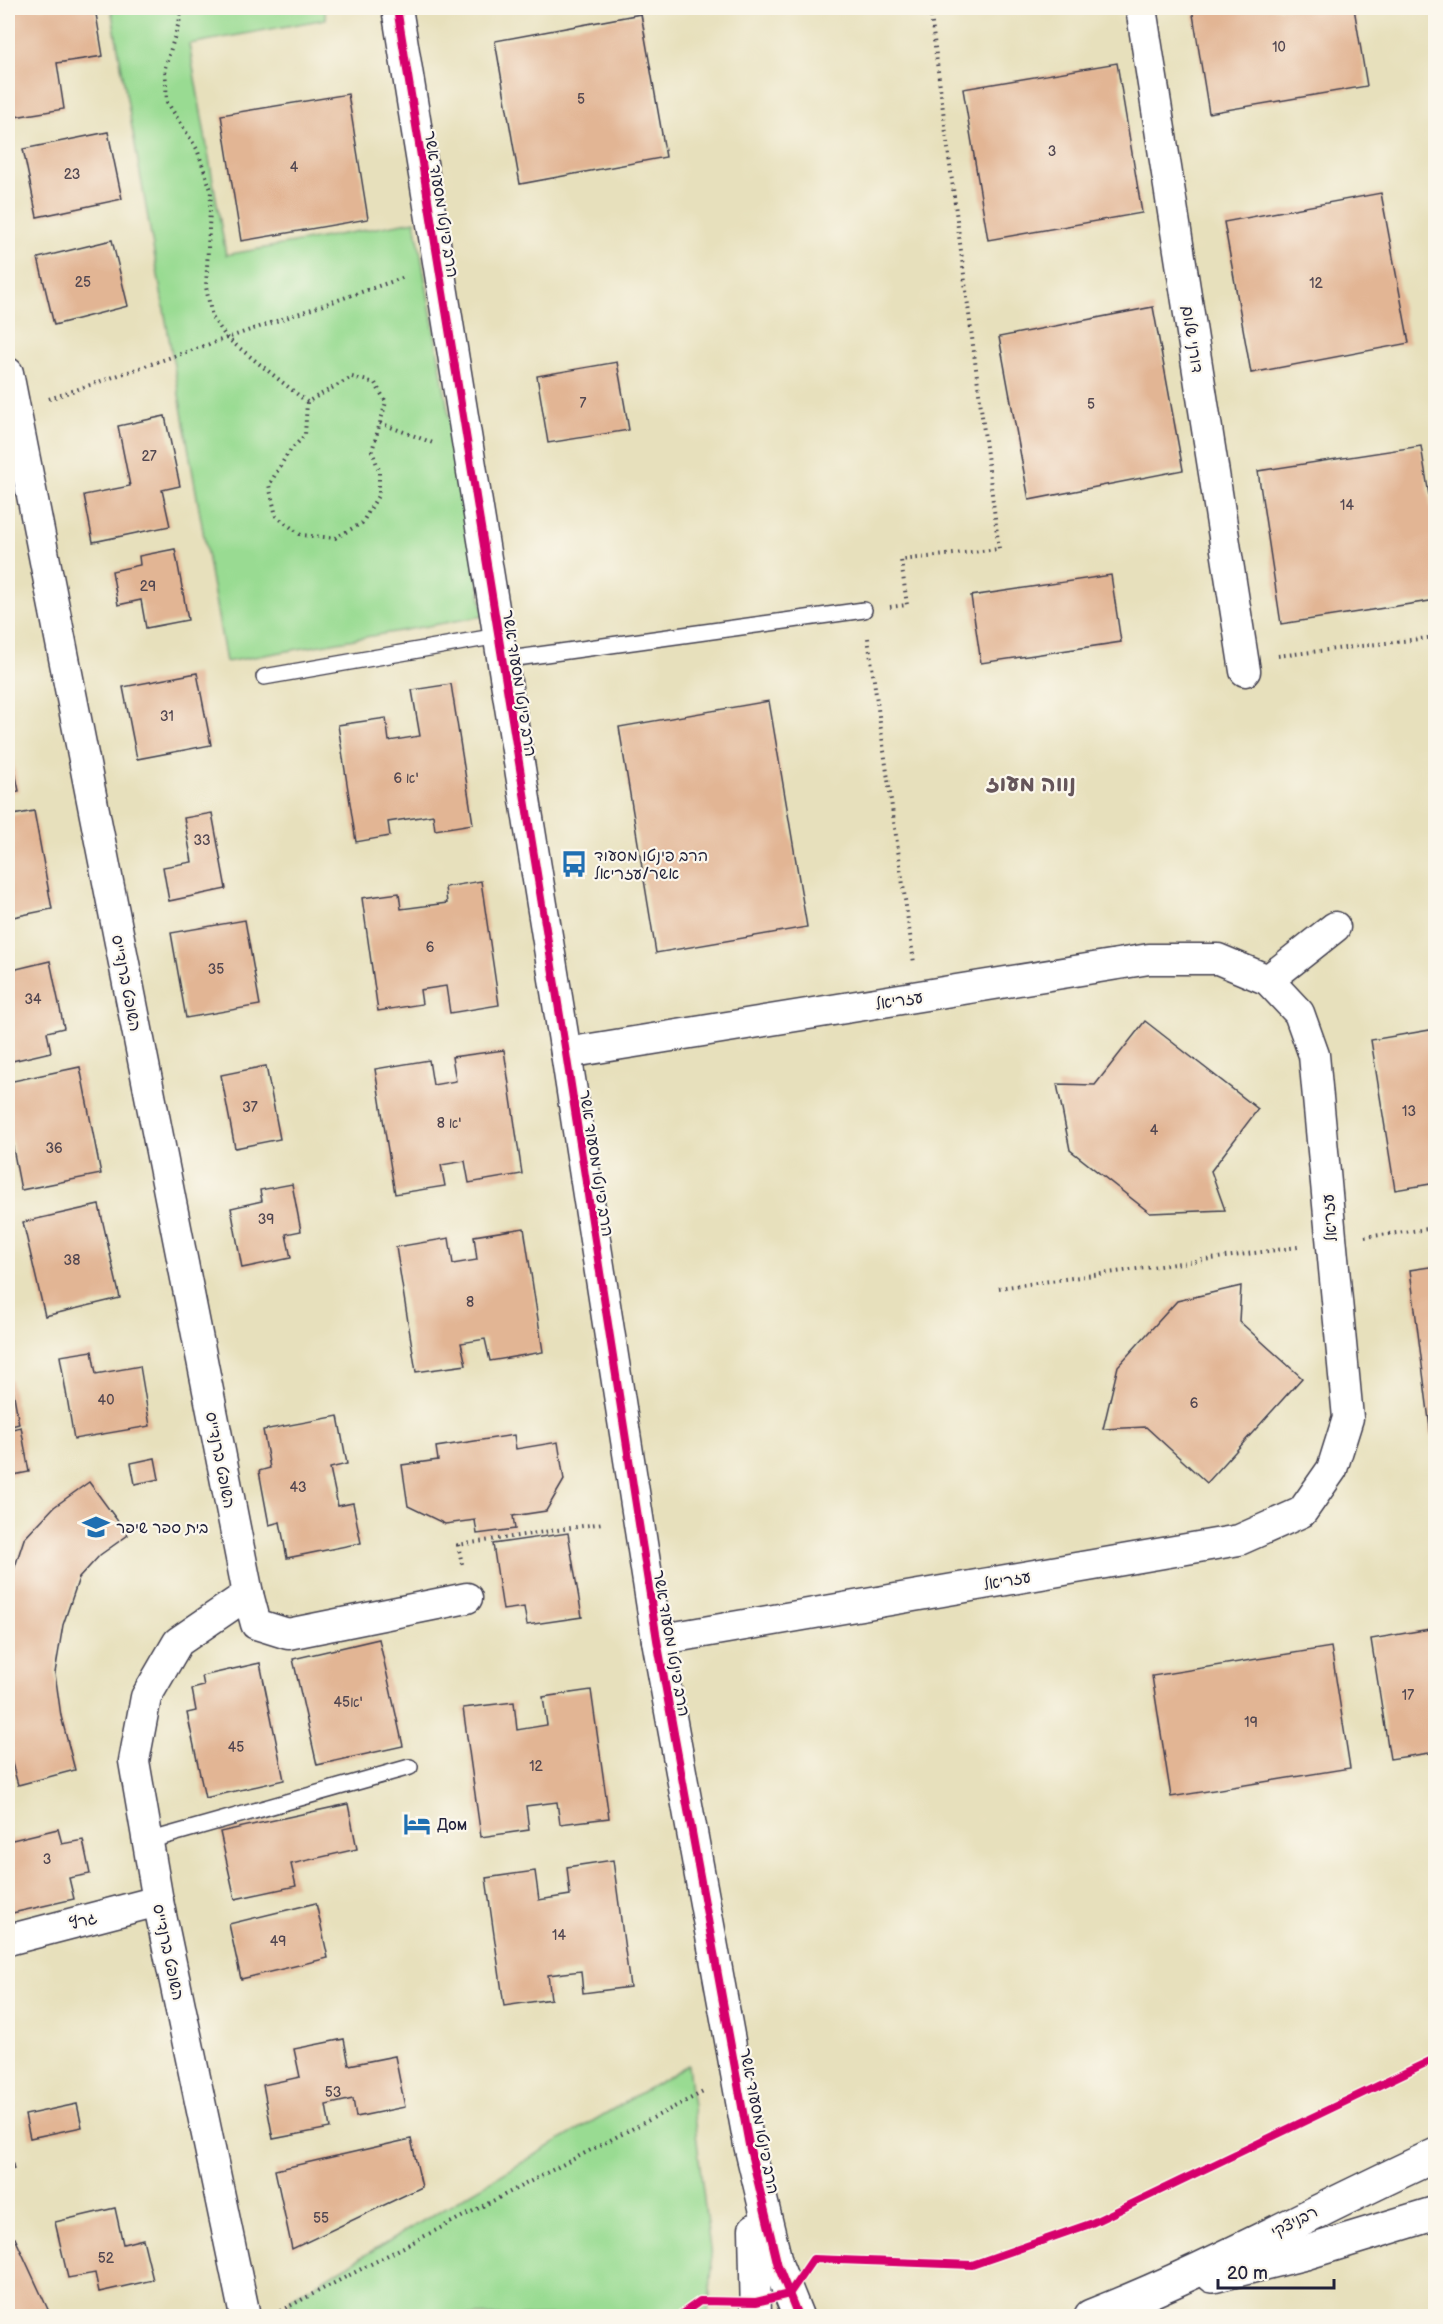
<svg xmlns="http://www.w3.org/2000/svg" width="1443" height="2324" font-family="'Balsamiq Sans','Playpen Sans Hebrew',sans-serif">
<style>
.green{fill:#99db92;stroke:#5e7e66;stroke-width:1.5}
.building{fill:#e2b594}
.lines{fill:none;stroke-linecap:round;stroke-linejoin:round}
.service-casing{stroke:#403e4e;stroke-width:18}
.minor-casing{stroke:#403e4e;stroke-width:33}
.tertiary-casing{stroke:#403e4e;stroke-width:36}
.path{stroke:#403e4e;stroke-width:4;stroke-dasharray:1.5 4.5;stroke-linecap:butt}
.service{stroke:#fff;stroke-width:15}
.minor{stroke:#fff;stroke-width:30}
.tertiary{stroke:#fff;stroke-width:33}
.cycleway-casing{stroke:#fbf7ec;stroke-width:11}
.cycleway{stroke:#d6006c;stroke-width:8}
.labels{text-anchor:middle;stroke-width:4.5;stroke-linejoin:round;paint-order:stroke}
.number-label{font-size:14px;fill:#524751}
.street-label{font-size:16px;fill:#22223b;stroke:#fbf7ec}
.poi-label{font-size:16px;fill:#22223b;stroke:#fbf7ec;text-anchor:start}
.district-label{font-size:22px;font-weight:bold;fill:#65555a;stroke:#fbf7ec}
</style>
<rect width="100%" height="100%" fill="#fbf7ec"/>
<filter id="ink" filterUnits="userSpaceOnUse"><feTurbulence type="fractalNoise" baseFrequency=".0167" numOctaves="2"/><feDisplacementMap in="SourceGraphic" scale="12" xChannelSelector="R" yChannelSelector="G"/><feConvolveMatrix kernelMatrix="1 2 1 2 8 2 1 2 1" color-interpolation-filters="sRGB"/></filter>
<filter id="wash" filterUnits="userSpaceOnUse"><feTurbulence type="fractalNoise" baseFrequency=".008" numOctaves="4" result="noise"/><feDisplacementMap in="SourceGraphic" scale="24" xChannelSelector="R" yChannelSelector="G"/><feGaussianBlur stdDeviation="1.35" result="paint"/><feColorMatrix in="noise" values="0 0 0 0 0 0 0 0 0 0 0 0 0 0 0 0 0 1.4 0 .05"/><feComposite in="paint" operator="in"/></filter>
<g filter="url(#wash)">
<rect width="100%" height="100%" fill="#e7e0bc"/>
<g class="green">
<path d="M 111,8 L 324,8 L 326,19 L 189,44 L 226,255 L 415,221 L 484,616 L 226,662 Z"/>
<path d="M 688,2065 L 712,2267 L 708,2316 L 292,2316 L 290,2299 Z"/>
</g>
<g id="blocks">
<g class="building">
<path d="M 8,8 L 95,8 L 103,56 L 57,63 L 64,109 L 8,118 Z"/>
<path d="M 1192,8 L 1354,8 L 1367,86 L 1209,113 Z"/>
<path d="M 641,14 L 666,157 L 520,184 L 495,41 Z"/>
<path d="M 1117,63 L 1142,213 L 988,240 L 963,89 Z"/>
<path d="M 348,94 L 368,219 L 241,241 L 221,115 Z"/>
<path d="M 108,132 L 122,199 L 37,217 L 23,149 Z"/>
<path d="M 1381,193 L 1409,343 L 1251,373 L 1224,222 Z"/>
<path d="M 112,240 L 128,306 L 54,325 L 38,258 Z"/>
<path d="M 1153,307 L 1183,470 L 1029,500 L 999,337 Z"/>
<path d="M 617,362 L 629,430 L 548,443 L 537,376 Z"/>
<path d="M 165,416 L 180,486 L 162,490 L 170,526 L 93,542 L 84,495 L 130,486 L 118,426 Z"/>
<path d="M 1421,446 L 1436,538 L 1436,600 L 1281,624 L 1258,471 Z"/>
<path d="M 175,549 L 188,620 L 146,628 L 141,600 L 118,605 L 112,571 L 140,565 L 139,556 Z"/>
<path d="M 1111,575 L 1121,642 L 981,663 L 971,596 Z"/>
<path d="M 197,673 L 211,745 L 137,759 L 123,687 Z"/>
<path d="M 451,684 L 473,824 L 435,830 L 433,815 L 388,822 L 390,836 L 356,842 L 338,725 L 386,718 L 389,741 L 420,736 L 412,690 Z"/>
<path d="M 769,701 L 807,927 L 656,953 L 619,727 Z"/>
<path d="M 9,742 L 19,791 L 8,793 L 8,743 Z"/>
<path d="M 34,811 L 52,909 L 8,918 L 8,816 Z"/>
<path d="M 212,813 L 226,889 L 169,901 L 163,867 L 192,862 L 184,818 Z"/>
<path d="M 481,881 L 499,1005 L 450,1013 L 446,986 L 420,990 L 422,1004 L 378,1011 L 362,898 L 399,893 L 401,909 L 447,903 L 445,887 Z"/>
<path d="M 245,920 L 260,1005 L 186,1018 L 171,933 Z"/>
<path d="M 50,961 L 64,1028 L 47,1032 L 51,1052 L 8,1062 L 8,971 Z"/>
<path d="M 1145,1021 L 1258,1109 L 1211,1171 L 1225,1210 L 1150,1213 L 1070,1150 L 1057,1084 L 1095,1085 Z"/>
<path d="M 1436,1029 L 1436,1183 L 1395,1190 L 1371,1040 Z"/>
<path d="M 504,1050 L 522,1174 L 469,1183 L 465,1161 L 441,1165 L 445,1186 L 395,1194 L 375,1069 L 429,1060 L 433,1085 L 456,1081 L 452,1057 Z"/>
<path d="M 266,1066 L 280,1139 L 235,1148 L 221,1075 Z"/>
<path d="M 80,1067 L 101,1174 L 21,1190 L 8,1122 L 8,1082 Z"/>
<path d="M 292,1184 L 301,1231 L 286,1234 L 291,1258 L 242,1268 L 231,1208 L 262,1201 L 260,1190 Z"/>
<path d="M 99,1205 L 120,1298 L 45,1316 L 23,1222 Z"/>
<path d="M 524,1228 L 543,1352 L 490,1361 L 485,1339 L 461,1343 L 466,1365 L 416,1372 L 396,1247 L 449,1238 L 453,1264 L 477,1260 L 474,1236 Z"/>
<path d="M 1436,1266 L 1436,1435 L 1431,1436 L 1410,1270 Z"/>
<path d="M 1241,1286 L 1239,1321 L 1302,1378 L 1207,1483 L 1146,1427 L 1103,1429 L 1118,1366 L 1177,1301 Z"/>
<path d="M 92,1351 L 96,1374 L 140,1366 L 150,1426 L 74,1439 L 60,1356 Z"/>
<path d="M 11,1379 L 19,1424 L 8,1427 L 8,1380 Z"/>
<path d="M 338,1416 L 347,1464 L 330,1468 L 338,1506 L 353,1503 L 361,1543 L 287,1558 L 280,1522 L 269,1525 L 259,1471 L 270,1468 L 263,1430 Z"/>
<path d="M 21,1427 L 29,1472 L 8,1476 L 8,1430 Z"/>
<path d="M 514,1435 L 516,1449 L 558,1442 L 564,1480 L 546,1511 L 513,1516 L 515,1529 L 477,1534 L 475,1520 L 445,1524 L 408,1506 L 402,1465 L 438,1460 L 436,1447 Z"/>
<path d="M 155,1458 L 159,1479 L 135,1484 L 131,1463 Z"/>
<path d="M 89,1482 L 128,1535 L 100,1555 L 79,1578 L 63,1625 L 55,1673 L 61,1716 L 75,1770 L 18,1785 L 8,1749 L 8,1588 L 24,1539 L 54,1507 Z"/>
<path d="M 568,1533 L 582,1617 L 527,1625 L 524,1607 L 503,1610 L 493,1544 Z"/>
<path d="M 1436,1628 L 1436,1752 L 1390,1759 L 1371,1639 Z"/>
<path d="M 379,1639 L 403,1746 L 317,1765 L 293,1659 Z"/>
<path d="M 1331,1647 L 1350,1768 L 1171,1797 L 1152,1676 Z"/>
<path d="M 260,1663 L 284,1780 L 205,1798 L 187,1713 L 196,1711 L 192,1689 L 204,1686 L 202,1676 Z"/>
<path d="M 591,1690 L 609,1818 L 560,1824 L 557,1802 L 526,1806 L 529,1830 L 481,1837 L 463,1708 L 514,1702 L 517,1730 L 547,1725 L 543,1697 Z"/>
<path d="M 348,1804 L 357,1849 L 291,1864 L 296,1886 L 235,1899 L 220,1832 Z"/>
<path d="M 58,1829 L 62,1844 L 83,1840 L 90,1874 L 69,1878 L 74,1899 L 8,1914 L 8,1841 Z"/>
<path d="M 613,1860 L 630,1987 L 583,1993 L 581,1971 L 548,1975 L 551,1999 L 504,2006 L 486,1878 L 535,1871 L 539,1900 L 570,1895 L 567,1867 Z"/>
<path d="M 316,1903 L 328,1958 L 241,1979 L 229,1924 Z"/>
<path d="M 344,2039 L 349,2065 L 395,2056 L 405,2107 L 356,2117 L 353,2099 L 326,2105 L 330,2128 L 273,2139 L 263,2085 L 300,2077 L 294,2049 Z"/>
<path d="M 77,2104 L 82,2127 L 30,2138 L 25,2115 Z"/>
<path d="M 411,2139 L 422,2187 L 292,2249 L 275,2170 Z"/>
<path d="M 8,2145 L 14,2169 L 8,2171 Z"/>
<path d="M 115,2208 L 123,2244 L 143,2239 L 153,2280 L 99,2292 L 95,2273 L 68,2278 L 55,2222 Z"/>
<path d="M 15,2238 L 51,2316 L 8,2316 L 8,2242 Z"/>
</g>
</g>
</g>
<g filter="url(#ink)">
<use href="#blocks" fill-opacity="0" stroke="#403e4e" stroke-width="1.5"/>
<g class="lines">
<defs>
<g id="service">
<path d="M 502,660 L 864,610"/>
<path d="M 264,677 L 498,636"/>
<path d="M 148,1841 L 410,1767"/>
</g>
<g id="minor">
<path d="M 397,8 L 566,1053 L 657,1640 L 749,2145 L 778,2266 L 798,2316"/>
<path d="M 1141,8 L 1245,671"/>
<path d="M 8,373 L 248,1594 L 178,1642 L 146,1697 L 134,1761 L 158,1901 L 245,2316"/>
<path d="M 1268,980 L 1335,927"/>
<path d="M 566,1053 L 1149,959 L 1218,959 L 1268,980 L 1299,1013 L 1314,1055 L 1348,1418 L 1332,1469 L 1302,1512 L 1239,1540 L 657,1640"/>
<path d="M 248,1594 L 256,1624 L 288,1634 L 467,1598"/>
<path d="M 8,1940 L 158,1901"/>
<path d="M 754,2229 L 756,2316"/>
</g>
<g id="tertiary">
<path d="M 1213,2276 L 1305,2253 L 1436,2213"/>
<path d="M 1091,2316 C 1209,2270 1320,2208 1436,2155"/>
</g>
</defs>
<use href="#service" class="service-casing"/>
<use href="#minor" class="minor-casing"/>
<use href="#tertiary" class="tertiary-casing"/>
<g class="path">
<path d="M 181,8 L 180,19 L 165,68 L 167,102 L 197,149 L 211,190 L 206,287 L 212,317 L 227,338 L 307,402"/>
<path d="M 352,377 L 375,383 L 386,402 L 372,451 L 379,470 L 379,494 L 362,523 L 335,538 L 301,535 L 276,516 L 269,485 L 288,453 L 305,435 L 307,402 Z"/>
<path d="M 49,399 L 405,277"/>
<path d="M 380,423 L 433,443"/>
<path d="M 890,607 L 907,605 L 901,560 L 999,549 L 930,8"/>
<path d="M 868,638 L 914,963"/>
<path d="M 1278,656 L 1436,637"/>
<path d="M 1365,1237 L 1436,1228"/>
<path d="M 999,1288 L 1298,1247"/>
<path d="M 462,1564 L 458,1545 L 603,1523"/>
<path d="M 280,2311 L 705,2091"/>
</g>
<use href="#service" class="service"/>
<use href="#minor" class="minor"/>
<use href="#tertiary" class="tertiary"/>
<defs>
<g id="cycleway">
<path d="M 397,8 L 566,1053 L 657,1640 L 749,2145 L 778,2266 L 798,2316"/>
<path d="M 679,2316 L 700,2301 L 756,2302 L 789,2294 L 813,2259 L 972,2265 L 1090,2224 L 1436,2058"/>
</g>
</defs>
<use href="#cycleway" class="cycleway-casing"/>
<use href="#cycleway" class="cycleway"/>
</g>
</g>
<defs>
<symbol id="bus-bare" viewBox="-9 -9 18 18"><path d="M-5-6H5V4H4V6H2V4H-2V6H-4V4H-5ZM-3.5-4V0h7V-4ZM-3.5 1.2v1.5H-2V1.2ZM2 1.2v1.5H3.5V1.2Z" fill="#1f6fb2" stroke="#fbf7ec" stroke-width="2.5" paint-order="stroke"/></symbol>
<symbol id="school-bare" viewBox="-9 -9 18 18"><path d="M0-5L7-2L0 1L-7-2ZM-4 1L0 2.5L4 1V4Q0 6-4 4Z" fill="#1f6fb2" stroke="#fbf7ec" stroke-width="2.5" paint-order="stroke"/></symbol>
<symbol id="hotel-bare" viewBox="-9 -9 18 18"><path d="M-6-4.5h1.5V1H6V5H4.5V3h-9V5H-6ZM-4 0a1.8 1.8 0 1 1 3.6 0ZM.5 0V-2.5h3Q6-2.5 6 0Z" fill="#1f6fb2" stroke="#fbf7ec" stroke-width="2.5" paint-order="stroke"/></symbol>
</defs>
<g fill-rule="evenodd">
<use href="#bus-bare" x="555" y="845" width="38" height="38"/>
<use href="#school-bare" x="77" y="1508" width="38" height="38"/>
<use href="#hotel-bare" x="398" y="1805" width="38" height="38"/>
</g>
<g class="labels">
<g class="number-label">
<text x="1279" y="52">10</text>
<text x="581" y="104">5</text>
<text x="1052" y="156">3</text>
<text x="294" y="172">4</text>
<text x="72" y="179">23</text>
<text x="83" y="287">25</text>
<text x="1316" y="288">12</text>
<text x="583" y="408">7</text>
<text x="1091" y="409">5</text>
<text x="149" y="461">27</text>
<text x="1347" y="510">14</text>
<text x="148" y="591">29</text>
<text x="167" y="721">31</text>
<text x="406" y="783">6 א'</text>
<text x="202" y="845">33</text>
<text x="430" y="952">6</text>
<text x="216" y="974">35</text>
<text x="33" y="1004">34</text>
<text x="250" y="1112">37</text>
<text x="1409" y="1116">13</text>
<text x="449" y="1128">8 א'</text>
<text x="1154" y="1135">4</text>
<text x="54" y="1153">36</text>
<text x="266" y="1224">39</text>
<text x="72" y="1265">38</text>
<text x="470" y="1307">8</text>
<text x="106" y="1405">40</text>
<text x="1194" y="1408">6</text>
<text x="298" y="1492">43</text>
<text x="1408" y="1700">17</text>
<text x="348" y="1707">45א'</text>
<text x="1251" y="1727">19</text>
<text x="236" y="1752">45</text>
<text x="536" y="1771">12</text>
<text x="47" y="1864">3</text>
<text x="559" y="1940">14</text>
<text x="278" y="1946">49</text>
<text x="333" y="2097">53</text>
<text x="321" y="2223">55</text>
<text x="106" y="2263">52</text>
</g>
<g class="street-label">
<text transform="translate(442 204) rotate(81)" y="6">הרב פינטו מסעוד אשר</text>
<text transform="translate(1193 339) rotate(81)" y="6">דורני שלום</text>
<text transform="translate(520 683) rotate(81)" y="6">הרב פינטו מסעוד אשר</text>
<text transform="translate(127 983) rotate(79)" y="6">השופט ברנדייס</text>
<text transform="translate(899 1000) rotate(-9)" y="6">עזריאל</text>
<text transform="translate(597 1163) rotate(81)" y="6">הרב פינטו מסעוד אשר</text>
<text transform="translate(1329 1218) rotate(-95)" y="6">עזריאל</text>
<text transform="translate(221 1460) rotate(79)" y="6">השופט ברנדייס</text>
<text transform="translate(1007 1580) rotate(-10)" y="6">עזריאל</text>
<text transform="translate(672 1643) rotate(80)" y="6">הרב פינטו מסעוד אשר</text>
<text transform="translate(83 1920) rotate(-15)" y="6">גרץ</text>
<text transform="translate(169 1952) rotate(78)" y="6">השופט ברנדייס</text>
<text transform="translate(760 2121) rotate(79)" y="6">הרב פינטו מסעוד אשר</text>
<text transform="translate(1294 2221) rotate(-27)" y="6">רבניצקי</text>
</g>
<g class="poi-label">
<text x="594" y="861">הרב פינטו מסעוד<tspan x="594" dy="18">אשר/עזריאל</tspan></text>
<text x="116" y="1533">בית ספר שיפר</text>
<text x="437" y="1830">Дом</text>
</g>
<g class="district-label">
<text x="1031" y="791">נווה מעוז</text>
</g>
</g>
<rect width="1443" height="2324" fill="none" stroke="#fbf7ec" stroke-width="30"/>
<path d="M1218 2279v9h116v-9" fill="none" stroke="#22223b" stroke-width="3"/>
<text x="1227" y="2279" font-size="18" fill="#22223b" stroke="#fbf7ec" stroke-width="4.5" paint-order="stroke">20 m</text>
</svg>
